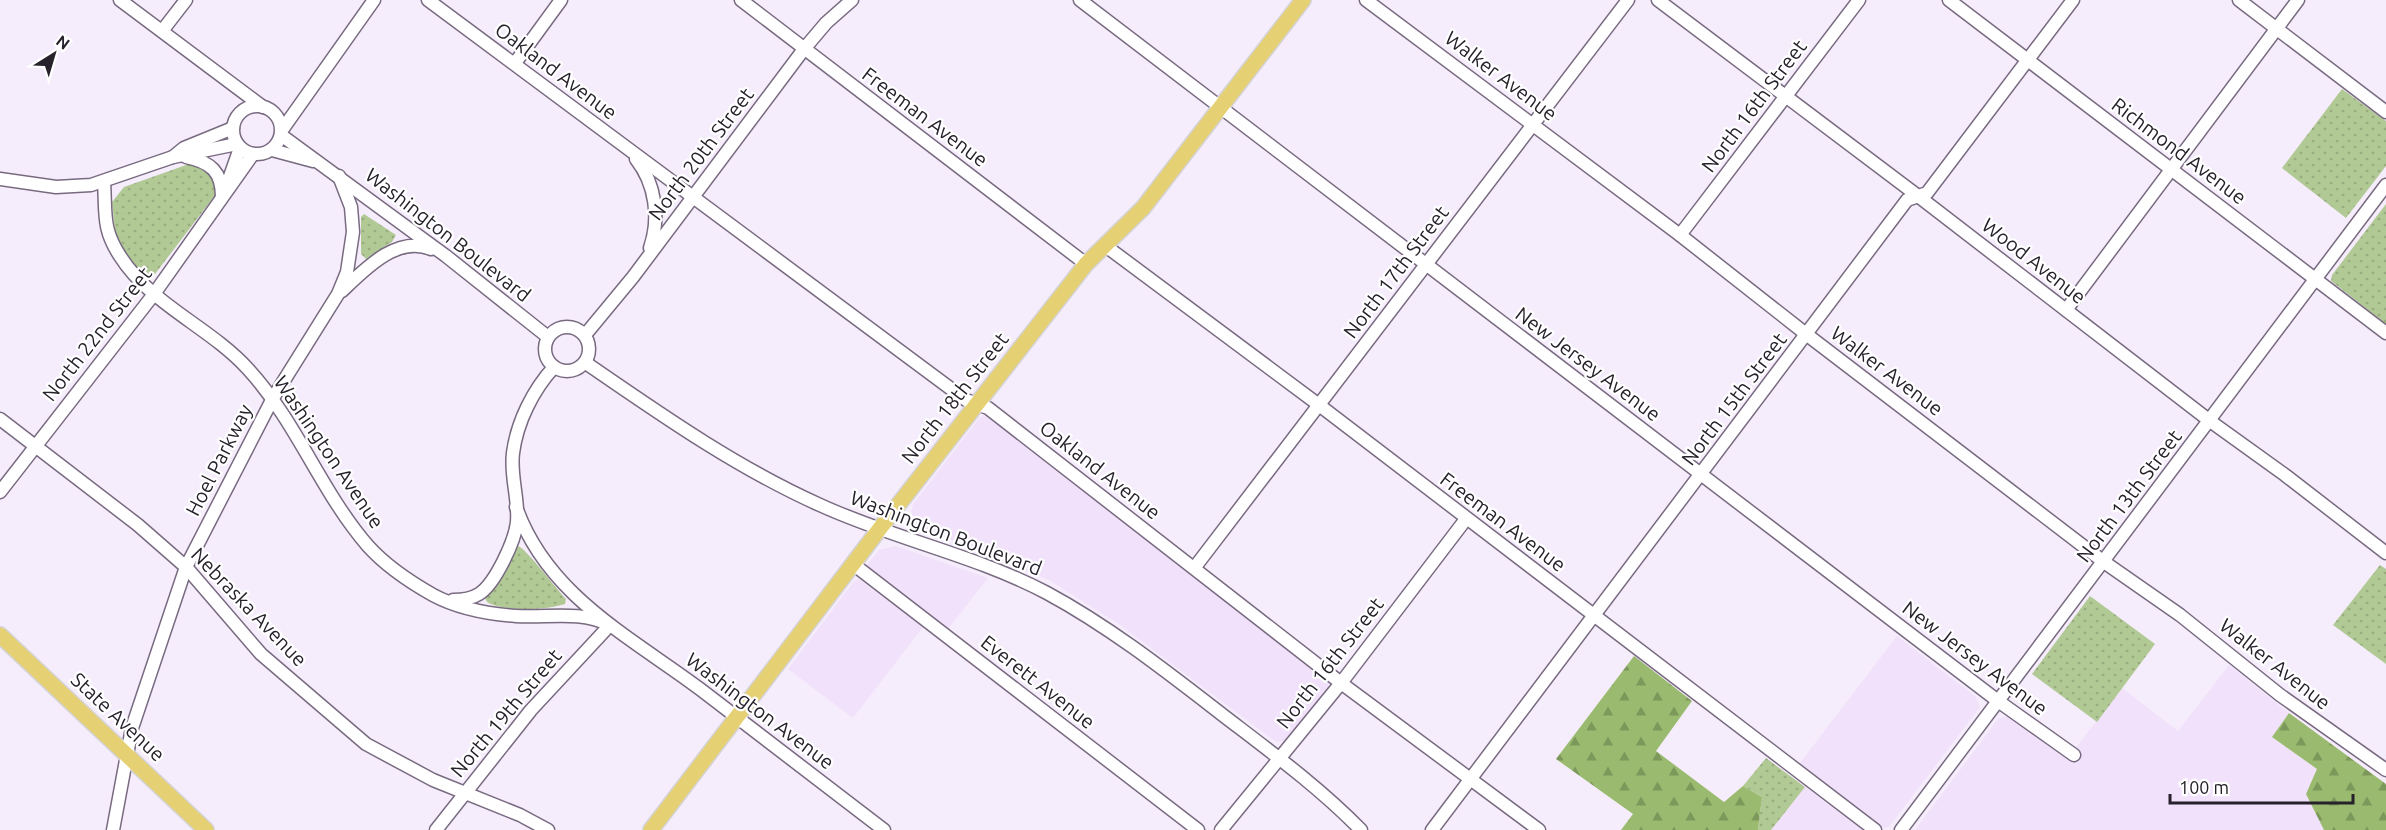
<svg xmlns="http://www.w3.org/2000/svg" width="2386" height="830" font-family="Ubuntu,sans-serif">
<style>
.built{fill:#f1e1fb}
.grass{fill:url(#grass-dots)}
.forest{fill:url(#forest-firs)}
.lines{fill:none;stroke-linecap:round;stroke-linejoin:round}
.minor-casing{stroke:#786a80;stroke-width:15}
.major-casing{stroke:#d4d3d4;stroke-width:18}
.minor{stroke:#fff;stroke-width:12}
.major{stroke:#e6d074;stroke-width:15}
.labels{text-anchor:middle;stroke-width:4.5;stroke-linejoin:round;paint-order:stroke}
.street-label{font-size:20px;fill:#26212a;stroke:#fff}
</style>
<defs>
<pattern id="grass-dots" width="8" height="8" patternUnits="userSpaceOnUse" patternTransform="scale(1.5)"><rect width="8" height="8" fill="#b1c994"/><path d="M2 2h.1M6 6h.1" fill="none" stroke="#98ac80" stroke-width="1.8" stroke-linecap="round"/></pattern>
<pattern id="forest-firs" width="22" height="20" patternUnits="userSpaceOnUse" patternTransform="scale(1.5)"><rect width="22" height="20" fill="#9abb6f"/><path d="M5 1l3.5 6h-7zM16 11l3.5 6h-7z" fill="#7d985b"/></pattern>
</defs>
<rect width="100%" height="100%" fill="#f6edfc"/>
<g class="built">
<path d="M 987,416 L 1329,683 L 1327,690 L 1286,741 L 1277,742 L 1268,736 L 1120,625 L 1049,580 L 923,528 L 915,521 L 911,512 L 913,504 L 980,417 Z"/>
<path d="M 896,546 L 988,578 L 947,630 L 869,569 L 867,565 L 879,550 Z"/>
<path d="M 859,579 L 923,627 L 853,718 L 788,669 L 854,581 Z"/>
<path d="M 1897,636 L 1976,697 L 1980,707 L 1889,827 L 1883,828 L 1800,763 Z"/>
<path d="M 2229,665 L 2289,713 L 2272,737 L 2317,769 L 2324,830 L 1915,830 L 1999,718 L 2007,717 L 2067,759 L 2122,688 L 2178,731 Z"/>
<path d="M 1805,787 L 1863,830 L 1771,830 Z"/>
</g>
<g class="grass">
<path d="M 2342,89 L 2386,121 L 2386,166 L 2346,218 L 2282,168 Z"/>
<path d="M 189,164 C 207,164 216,178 216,194 L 152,278 L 144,280 L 116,240 L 112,202 L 124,187 Z"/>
<path d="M 2386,204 L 2386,324 L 2331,281 L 2332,275 Z"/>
<path d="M 364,214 L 396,235 L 392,242 L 366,259 L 361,254 L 361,217 Z"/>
<path d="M 518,546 C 525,547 557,590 566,599 L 565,604 C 547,610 503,612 487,602 L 485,598 L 504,575 Z"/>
<path d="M 2380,565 L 2386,569 L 2386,664 L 2333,625 Z"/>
<path d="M 2090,596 L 2155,644 L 2097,722 L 2032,674 Z"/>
<path d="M 1766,758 L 1805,787 L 1771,830 L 1758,830 L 1762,797 L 1743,786 Z"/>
</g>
<g class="forest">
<path d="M 1634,656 L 1692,701 L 1656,751 L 1724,802 L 1743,786 L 1762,797 L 1758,830 L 1621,830 L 1633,814 L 1556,759 Z"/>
<path d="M 2289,713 L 2386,784 L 2386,830 L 2324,830 L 2306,794 L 2317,769 L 2272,737 Z"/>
</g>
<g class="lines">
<defs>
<g id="minor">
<path d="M 120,0 L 263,107"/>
<path d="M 428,0 L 966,400 L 988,408 L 1341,683 L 1539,830"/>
<path d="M 741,0 L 1086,264"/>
<path d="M 1080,0 L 1998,701 L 2074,755"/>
<path d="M 1366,0 L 1680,235 L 1806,334 L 2104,562 L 2180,615 L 2280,695 L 2386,770"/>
<path d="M 1658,0 L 1918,196 L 2210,421 L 2285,475 L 2386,553"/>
<path d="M 1949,0 L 2386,333"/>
<path d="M 2239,0 L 2386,112"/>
<path d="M 162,31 L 186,0"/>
<path d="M 515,63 L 561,0"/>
<circle cx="257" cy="130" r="24"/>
<path d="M 282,130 L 374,0"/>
<path d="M 281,135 L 446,256 L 548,337"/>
<path d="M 272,150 L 313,161"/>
<path d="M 173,157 L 184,148 L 233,128"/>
<path d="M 186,157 C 211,162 222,172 222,197"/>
<path d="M 636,159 C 656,184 660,219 650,248"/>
<path d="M 0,179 L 56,187 L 91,185 L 173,157 L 237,144"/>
<path d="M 104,182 C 106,213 102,229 120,256 C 151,305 210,327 248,369 C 297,422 321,492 368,546 C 386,566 410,582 433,595 C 457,608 489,614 516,616 C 550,618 578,610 610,625 L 531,710 L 436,830"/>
<path d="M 228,182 L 240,148"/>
<path d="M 1680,235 L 1859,0"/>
<path d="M 1107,247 L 1319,405 L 1875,830"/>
<path d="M 342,291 C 365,269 397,235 431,249"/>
<path d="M 2066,310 L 2298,0"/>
<circle cx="567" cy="349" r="22"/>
<path d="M 585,335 L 633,277 L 804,49 L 826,23 L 852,0"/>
<path d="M 586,363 C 660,414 737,468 820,505 C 894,539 975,555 1047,593 C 1110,627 1167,672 1224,716 C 1271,752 1320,788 1361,830"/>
<path d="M 0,419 L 138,525 L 186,567 L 261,654 L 366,744 L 433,780 L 520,815 L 548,830"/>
<path d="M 0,492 L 154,294 L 253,154"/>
<path d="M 516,507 C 547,595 629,636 700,689 C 761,736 823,783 884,830"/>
<path d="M 853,564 L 1198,830"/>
<path d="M 1195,567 L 1628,0"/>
<path d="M 453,600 C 462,600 471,599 479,594 C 495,584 515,541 517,522 C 519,499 510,476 513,453 C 517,422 533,390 554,367"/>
<path d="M 113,830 L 132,728 L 186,567 L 273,398 L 338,294 L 347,272 L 353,232 L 351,207 L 339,176"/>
<path d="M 1221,830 L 1341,683 L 1466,519"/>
<path d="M 1432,830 L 1907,200 L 1927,193 L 2073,0"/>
<path d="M 1901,830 L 2386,185"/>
</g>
<g id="major">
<path d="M 0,635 L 206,830"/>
<path d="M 651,830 L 881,527 L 1086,264 L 1143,208 L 1303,0"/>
</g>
</defs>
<use href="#minor" class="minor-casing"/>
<use href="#major" class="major-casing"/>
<use href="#minor" class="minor"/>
<use href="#major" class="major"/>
</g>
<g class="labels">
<g class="street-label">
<text transform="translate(556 71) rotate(37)" y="7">Oakland Avenue</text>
<text transform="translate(1501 76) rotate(37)" y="7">Walker Avenue</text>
<text transform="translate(1754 106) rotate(-53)" y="7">North 16th Street</text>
<text transform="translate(925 117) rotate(37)" y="7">Freeman Avenue</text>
<text transform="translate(2179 151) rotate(37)" y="7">Richmond Avenue</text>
<text transform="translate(701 154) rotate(-53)" y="7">North 20th Street</text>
<text transform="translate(448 235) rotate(38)" y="7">Washington Boulevard</text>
<text transform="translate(2034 261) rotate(38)" y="7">Wood Avenue</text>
<text transform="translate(1396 272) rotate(-53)" y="7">North 17th Street</text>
<text transform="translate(97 334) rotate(-52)" y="7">North 22nd Street</text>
<text transform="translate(1588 364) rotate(37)" y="7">New Jersey Avenue</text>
<text transform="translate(1887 371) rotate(37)" y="7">Walker Avenue</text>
<text transform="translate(955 398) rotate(-52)" y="7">North 18th Street</text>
<text transform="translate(1734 399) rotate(-53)" y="7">North 15th Street</text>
<text transform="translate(329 452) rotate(56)" y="7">Washington Avenue</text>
<text transform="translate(219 460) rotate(-63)" y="7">Hoel Parkway</text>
<text transform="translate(1100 470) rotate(38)" y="7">Oakland Avenue</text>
<text transform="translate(2129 496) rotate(-53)" y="7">North 13th Street</text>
<text transform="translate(1503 522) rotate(37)" y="7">Freeman Avenue</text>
<text transform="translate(946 533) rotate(21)" y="7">Washington Boulevard</text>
<text transform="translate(249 607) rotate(46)" y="7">Nebraska Avenue</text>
<text transform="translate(1975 658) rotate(37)" y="7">New Jersey Avenue</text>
<text transform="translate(1330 663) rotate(-52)" y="7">North 16th Street</text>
<text transform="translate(2275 664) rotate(38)" y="7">Walker Avenue</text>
<text transform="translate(1038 682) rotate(38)" y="7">Everett Avenue</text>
<text transform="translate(760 711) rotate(37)" y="7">Washington Avenue</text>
<text transform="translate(506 713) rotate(-50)" y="7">North 19th Street</text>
<text transform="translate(118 717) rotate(43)" y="7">State Avenue</text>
</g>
</g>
<g transform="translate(54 54) rotate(37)" stroke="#ffffff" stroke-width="4.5" paint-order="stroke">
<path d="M0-4.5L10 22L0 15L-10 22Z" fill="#26212a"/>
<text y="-9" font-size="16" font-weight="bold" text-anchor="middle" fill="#26212a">N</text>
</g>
<path d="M2170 794v9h183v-9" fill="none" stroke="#26212a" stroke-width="3"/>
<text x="2179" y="794" font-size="18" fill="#26212a" stroke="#ffffff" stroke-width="4.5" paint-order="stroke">100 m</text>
</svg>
